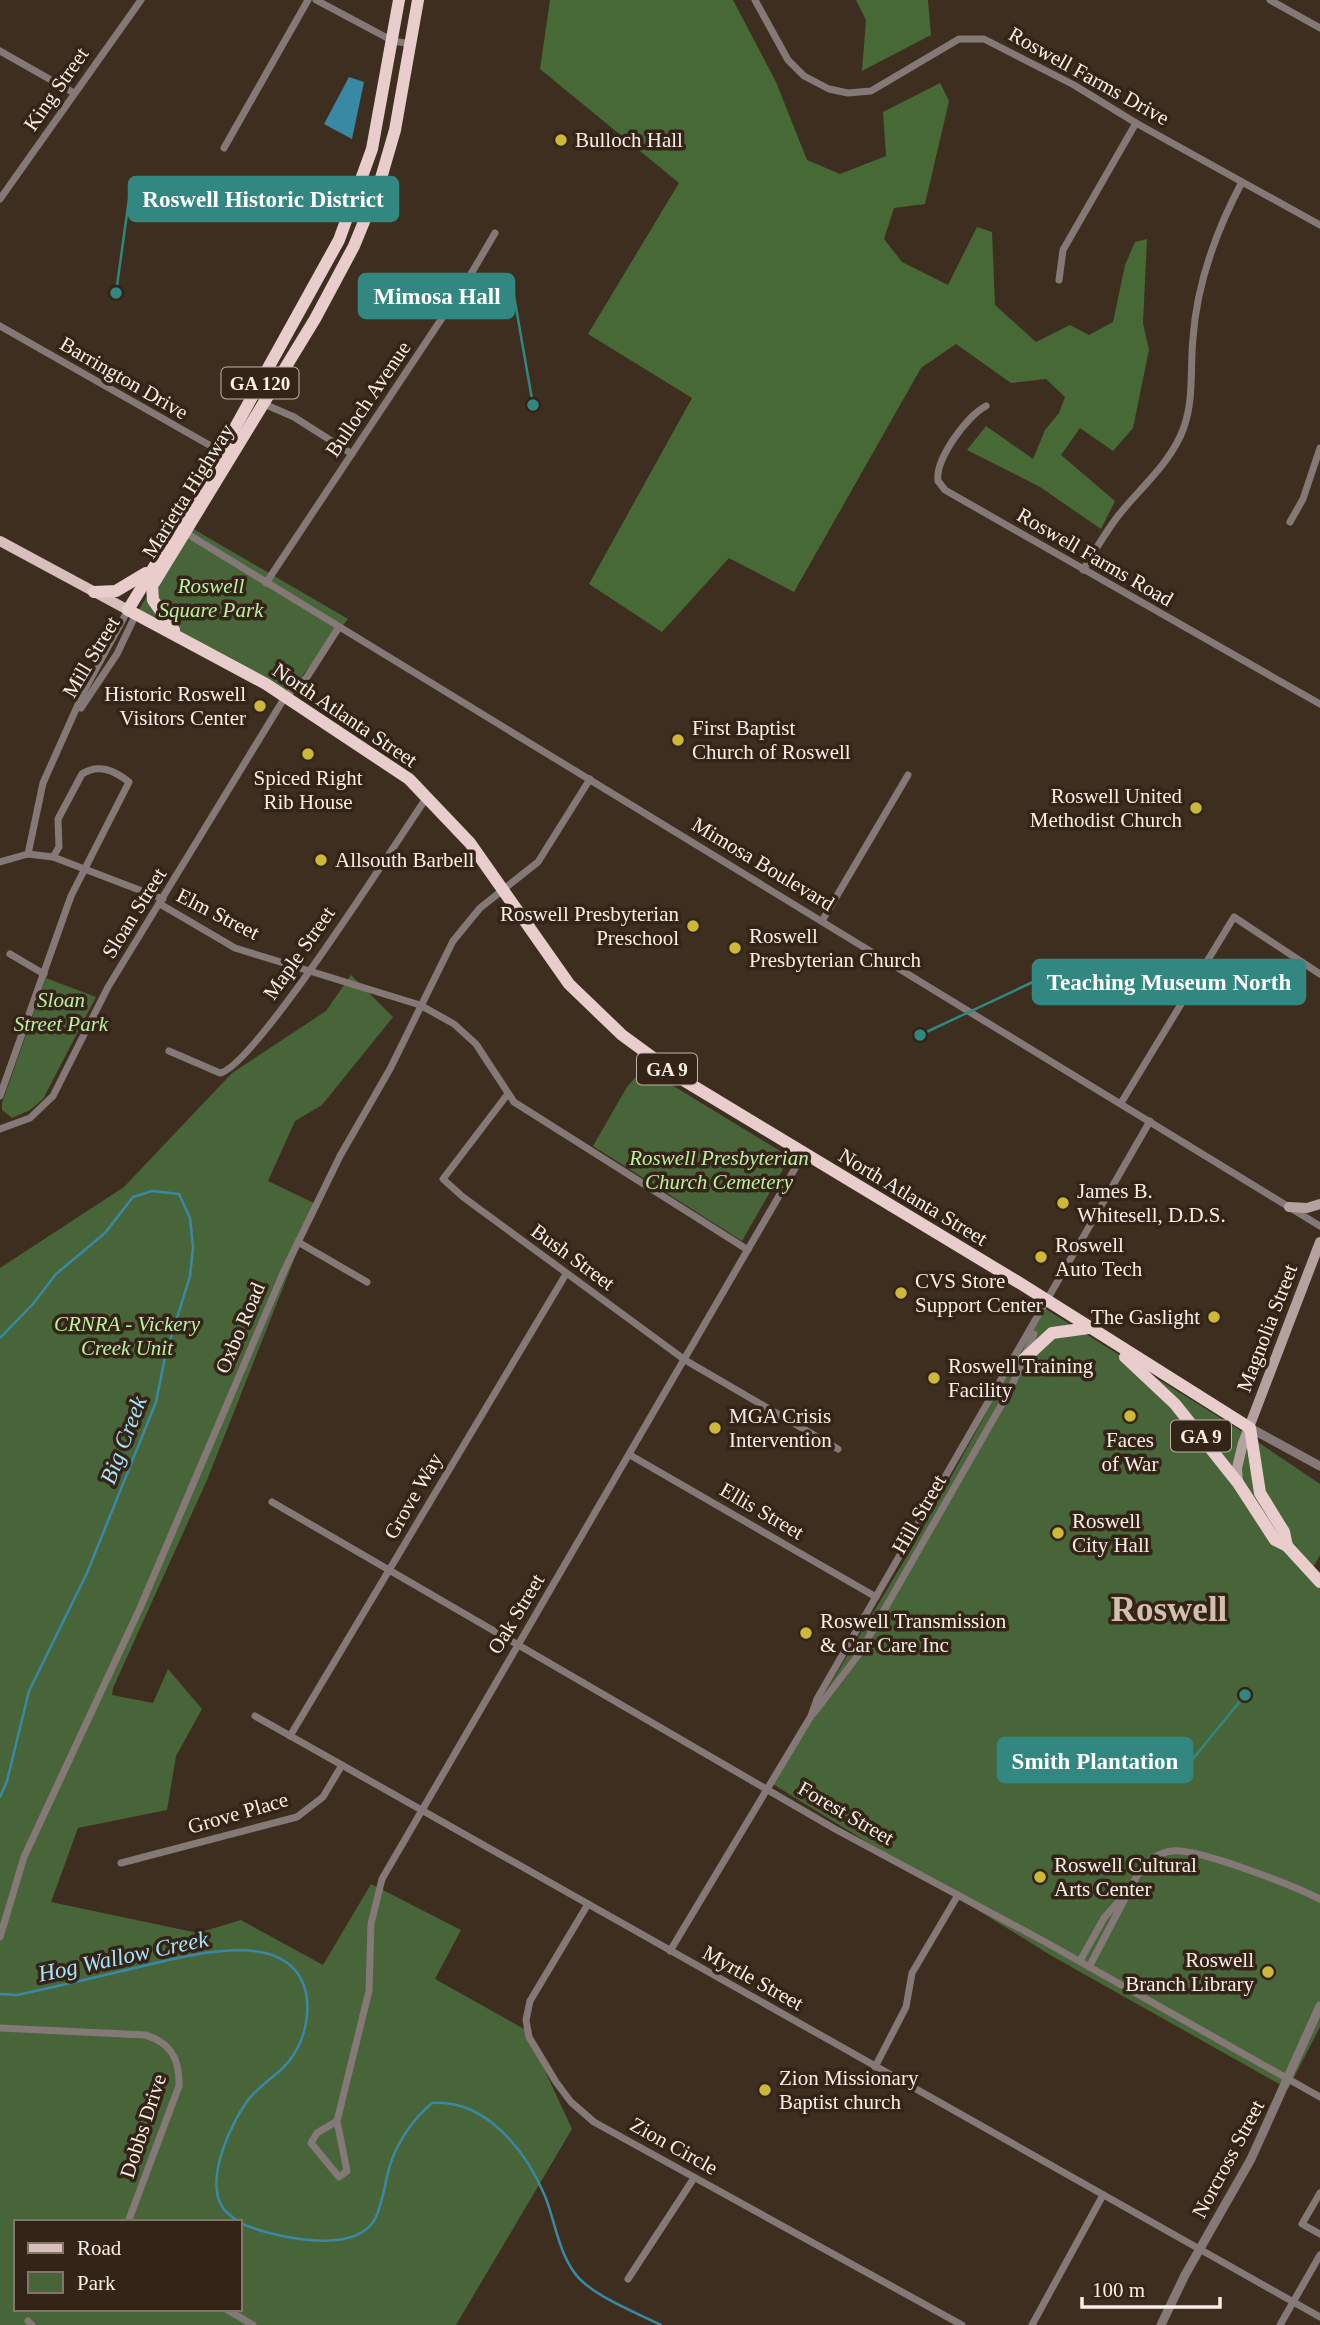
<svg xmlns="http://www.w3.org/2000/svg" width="1320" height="2325" font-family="'Times New Roman',serif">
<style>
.green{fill:#476538;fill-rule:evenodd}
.forest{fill:#476935}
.water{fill:#3989a5}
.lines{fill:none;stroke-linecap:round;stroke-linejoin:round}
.stream{stroke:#3989a5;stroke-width:2.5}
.minor{stroke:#857978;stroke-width:7}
.tertiary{stroke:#857978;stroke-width:9}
.secondary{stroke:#b4a1a0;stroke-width:10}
.primary{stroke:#d8bfbe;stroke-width:10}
.trunk{stroke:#e8cdcc;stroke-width:12}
.poi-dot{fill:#ccb938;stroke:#342417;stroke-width:2.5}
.labels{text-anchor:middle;stroke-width:7;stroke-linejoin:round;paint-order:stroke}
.shield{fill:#342417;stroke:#beb2a8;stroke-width:2}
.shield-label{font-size:19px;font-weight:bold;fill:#f9efe6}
.street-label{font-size:21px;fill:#f9efe6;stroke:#342417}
.poi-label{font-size:21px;fill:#f9efe6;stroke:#342417;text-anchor:start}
.park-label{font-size:21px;font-style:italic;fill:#bbf0a1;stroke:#342417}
.water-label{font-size:23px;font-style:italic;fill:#a6e4fc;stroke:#342417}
.town-label{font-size:35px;font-weight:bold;fill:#d3bfae;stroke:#342417}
.leader{fill:none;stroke:#328880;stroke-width:2.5}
.callout-dot{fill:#328880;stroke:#342417;stroke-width:2.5}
.callout{fill:#328880;stroke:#328880;stroke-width:2.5}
.callout-label{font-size:23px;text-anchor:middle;font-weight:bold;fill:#fff}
</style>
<rect width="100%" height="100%" fill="#3e2e20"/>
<g class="green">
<path d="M 190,527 L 348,619 L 285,697 L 136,614 Z"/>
<path d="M 351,975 L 393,1017 L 322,1105 L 295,1121 L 268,1181 L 316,1204 L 207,1480 L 113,1688 L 112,1695 L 153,1703 L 168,1669 L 202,1709 L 176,1756 L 167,1810 L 78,1828 L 51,1902 L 198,1933 L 241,1920 L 323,1965 L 371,1884 L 461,1930 L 435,1979 L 526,2030 L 572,2129 L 456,2325 L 0,2325 L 0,1268 L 124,1187 L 232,1073 L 326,1011 ZM 16,2222 L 240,2222 L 240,2309 L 16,2309 Z"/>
<path d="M 46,978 L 96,997 L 43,1099 L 30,1110 L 12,1118 L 2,1110 L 2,1103 Z"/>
<path d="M 644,1068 L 790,1157 L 742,1241 L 593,1146 L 627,1087 Z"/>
<path d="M 1044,1308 L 1243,1432 L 1320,1484 L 1320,1555 L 1310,1573 L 1320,1585 L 1320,2027 L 1288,2089 L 1052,1956 L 771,1783 L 913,1546 Z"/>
</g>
<g class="forest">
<path d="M 550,0 L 733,0 L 776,82 L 807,160 L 840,174 L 886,156 L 883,112 L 940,83 L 949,101 L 925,204 L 894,208 L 884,239 L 902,262 L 948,285 L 977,227 L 992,232 L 995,305 L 1036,342 L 1070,325 L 1089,335 L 1113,322 L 1125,265 L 1135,242 L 1147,239 L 1143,323 L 1149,350 L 1133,428 L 1113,451 L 1080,428 L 1061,455 L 1115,501 L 1101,529 L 1040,487 L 967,450 L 986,426 L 1033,459 L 1045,430 L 1059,413 L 1065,397 L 1046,379 L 1011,383 L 956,344 L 921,368 L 794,592 L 729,558 L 662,632 L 589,584 L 692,398 L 588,334 L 679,183 L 540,69 Z"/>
<path d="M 856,0 L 928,0 L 931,35 L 862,71 L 866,20 Z"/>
</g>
<path class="water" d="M 349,77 L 364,82 L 352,139 L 324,124 Z"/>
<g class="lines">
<g class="stream">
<path d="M 0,1338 L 33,1304 L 56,1274 L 105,1233 L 133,1197 L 152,1191 L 179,1194 L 190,1218 L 193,1247 L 190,1276 L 165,1357 L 156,1402 L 87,1573 L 29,1691 L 7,1781 L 0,1797"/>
<path d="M 0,1994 L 17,1995 C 63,1985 110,1974 156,1963 C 199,1953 292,1929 306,1993 C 310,2013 305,2037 294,2054 C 283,2073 262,2082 249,2099 C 231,2122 204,2180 223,2208 C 226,2213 234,2218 239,2222"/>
<path d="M 240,2223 C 269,2236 357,2258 376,2217 C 383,2201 385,2182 390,2165 C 397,2142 414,2118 432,2103 C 486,2099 526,2151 545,2196 C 555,2221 558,2250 574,2272 C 588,2294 637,2313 661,2325"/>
</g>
<g class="minor">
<path d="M 316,0 L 393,41 L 411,44"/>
<path d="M 755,0 L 788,60 L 804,76 L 829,89 L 848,93 L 871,91 L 959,39 L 984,39 L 1074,85 L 1136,123 L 1320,225"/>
<path d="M 1270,0 L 1320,28"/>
<path d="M 0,51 L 74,93"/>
<path d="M 224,148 L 308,0"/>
<path d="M 0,199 L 141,0"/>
<path d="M 1059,280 L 1063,250 L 1136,123"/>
<path d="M 0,326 L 225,454"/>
<path d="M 264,404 L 294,417 L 352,454"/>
<path d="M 986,406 C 967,416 935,459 938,481 L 945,490 L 1320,704"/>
<path d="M 1290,522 L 1303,499 L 1320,448"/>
<path d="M 186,533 L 1320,1226"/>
<path d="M 1083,570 C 1094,552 1105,533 1118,516 C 1140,488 1172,462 1184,427 C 1194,399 1190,367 1193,338 C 1197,282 1216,231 1242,182"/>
<path d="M 266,583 L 468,279 L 495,233"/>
<path d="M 81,708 L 117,654 L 136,614"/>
<path d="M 28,854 L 43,783 L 85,689 L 128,610"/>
<path d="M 0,862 L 28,854 L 53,857 L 163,899"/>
<path d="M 160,904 L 235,948 L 420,1005 L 454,1024 L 476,1044 L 514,1102 L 748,1250"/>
<path d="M 822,921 L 908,775"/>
<path d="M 10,954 L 44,974"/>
<path d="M 169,1051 L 220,1073 C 255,1066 398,839 427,797"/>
<path d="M 507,1095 L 443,1179 L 463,1197 L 685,1360 L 838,1449"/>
<path d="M 0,1096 L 71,896 L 129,782 C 115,771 99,763 82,774 L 58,819 L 59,847 L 53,857"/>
<path d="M 1121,1103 L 1234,917 L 1320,974"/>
<path d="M 0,1129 L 30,1118 L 53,1096 L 108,987 L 285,697 L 307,677 L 339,627"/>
<path d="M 298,1242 L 367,1282"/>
<path d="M 630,1455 L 876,1597"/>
<path d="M 272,1502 L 835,1829 L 1047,1943 L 1320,2097"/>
<path d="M 814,1713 L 859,1654 L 1010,1390 L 1034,1334"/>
<path d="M 255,1716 L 1320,2317"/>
<path d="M 290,1736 L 566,1274"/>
<path d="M 121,1863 L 297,1817 L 323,1797 L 342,1765"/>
<path d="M 588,1904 L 530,2001 L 526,2020 L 529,2037 L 556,2082 L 571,2102 L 594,2122 L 962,2325"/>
<path d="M 0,1937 L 24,1857 L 140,1608 L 284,1271 L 340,1156 L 390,1069 L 453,941 L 480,908 L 538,862 L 590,779"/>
<path d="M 670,1951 L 811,1716 L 817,1699 L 1150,1121"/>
<path d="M 1080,1961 L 1104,1918 L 1125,1894"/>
<path d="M 1089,1967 L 1140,1870 C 1149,1860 1158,1853 1172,1851 C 1198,1848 1294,1886 1320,1899"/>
<path d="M 0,2028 L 145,2035 C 171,2042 180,2060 179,2086 L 128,2222"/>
<path d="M 875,2067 L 906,2007 L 912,1973 L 958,1895"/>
<path d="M 337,2121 L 317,2133 L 311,2143 L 339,2177 L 347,2171 L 337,2121 L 369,1991 L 371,1924 L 382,1879 L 804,1153"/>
<path d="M 1320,2193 L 1302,2224 L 1320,2234"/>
<path d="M 628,2279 L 694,2178"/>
<path d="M 226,2309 L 253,2325"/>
<path d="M 28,2321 L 32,2325"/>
<path d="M 1032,2325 L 1103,2195"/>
<path d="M 1280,2325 L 1320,2255"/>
</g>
<g class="tertiary">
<path d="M 1250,1428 L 1320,1466"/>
<path d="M 1161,2325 L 1185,2275 L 1251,2159 L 1320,2006"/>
</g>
<g class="secondary">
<path d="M 1289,1207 L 1307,1208 L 1320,1204"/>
<path d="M 1238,1483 L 1237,1468 L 1243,1443 L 1320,1242"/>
</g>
<path class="primary" d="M 0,541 L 128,610"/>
<g class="trunk">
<path d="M 399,0 L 372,149 L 339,240 L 200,491 L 128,610 L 266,684 L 409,779 L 470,843 L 569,984 L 622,1035 L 685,1081 L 1018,1282 L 1250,1428 L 1260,1493 L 1284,1532 L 1287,1546"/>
<path d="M 154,583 L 315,319 L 354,246 L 379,185 L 395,130 L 418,0"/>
<path d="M 152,585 L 153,600 L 174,630"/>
<path d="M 94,592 L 116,591 L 146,573"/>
<path d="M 1125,1357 L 1175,1404 L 1238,1483 L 1275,1540 L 1287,1546 L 1320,1582"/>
<path d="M 1024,1359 L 1052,1333 L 1089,1328"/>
</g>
</g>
<g class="poi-dot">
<circle cx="561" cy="140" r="7"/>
<circle cx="260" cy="706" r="7"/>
<circle cx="678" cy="740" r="7"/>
<circle cx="308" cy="754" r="7"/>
<circle cx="1196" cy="808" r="7"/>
<circle cx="321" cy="860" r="7"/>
<circle cx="693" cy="926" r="7"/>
<circle cx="735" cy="948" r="7"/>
<circle cx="1063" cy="1203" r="7"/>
<circle cx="1041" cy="1257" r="7"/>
<circle cx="901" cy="1293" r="7"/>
<circle cx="1214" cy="1317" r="7"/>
<circle cx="934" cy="1378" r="7"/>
<circle cx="1130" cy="1416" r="7"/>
<circle cx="715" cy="1428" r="7"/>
<circle cx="1058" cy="1533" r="7"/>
<circle cx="806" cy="1633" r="7"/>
<circle cx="1040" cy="1877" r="7"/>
<circle cx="1268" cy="1972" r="7"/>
<circle cx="765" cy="2090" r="7"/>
</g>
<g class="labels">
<g class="shield">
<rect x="221.5" y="367.5" width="77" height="31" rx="5"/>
<rect x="637" y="1053.5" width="60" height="31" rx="5"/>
<rect x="1171" y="1420.5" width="60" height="31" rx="5"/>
</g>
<g class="shield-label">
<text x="260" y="390">GA 120</text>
<text x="667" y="1076">GA 9</text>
<text x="1201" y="1443">GA 9</text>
</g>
<g class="street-label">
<text transform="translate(1089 76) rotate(29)" y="7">Roswell Farms Drive</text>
<text transform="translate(56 89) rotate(-55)" y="7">King Street</text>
<text transform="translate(124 378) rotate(30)" y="7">Barrington Drive</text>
<text transform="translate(368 399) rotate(-56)" y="7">Bulloch Avenue</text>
<text transform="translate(188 491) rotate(-58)" y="7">Marietta Highway</text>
<text transform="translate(1095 557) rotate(30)" y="7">Roswell Farms Road</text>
<text transform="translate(91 657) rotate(-59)" y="7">Mill Street</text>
<text transform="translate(345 715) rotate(34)" y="7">North Atlanta Street</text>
<text transform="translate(763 864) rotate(31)" y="7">Mimosa Boulevard</text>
<text transform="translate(134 913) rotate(-58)" y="7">Sloan Street</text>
<text transform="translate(218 914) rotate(27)" y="7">Elm Street</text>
<text transform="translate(299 953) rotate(-55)" y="7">Maple Street</text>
<text transform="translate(913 1197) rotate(31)" y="7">North Atlanta Street</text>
<text transform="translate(573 1257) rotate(36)" y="7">Bush Street</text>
<text transform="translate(240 1328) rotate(-67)" y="7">Oxbo Road</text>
<text transform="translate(1267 1328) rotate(-69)" y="7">Magnolia Street</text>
<text transform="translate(413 1496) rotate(-60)" y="7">Grove Way</text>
<text transform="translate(762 1511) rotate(30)" y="7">Ellis Street</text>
<text transform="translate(919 1514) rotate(-60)" y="7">Hill Street</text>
<text transform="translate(516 1614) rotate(-59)" y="7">Oak Street</text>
<text transform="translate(238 1813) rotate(-16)" y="7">Grove Place</text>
<text transform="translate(846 1813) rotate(30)" y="7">Forest Street</text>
<text transform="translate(753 1978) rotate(29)" y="7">Myrtle Street</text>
<text transform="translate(143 2126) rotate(-72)" y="7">Dobbs Drive</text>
<text transform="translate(674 2146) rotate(29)" y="7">Zion Circle</text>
<text transform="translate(1228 2159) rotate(-62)" y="7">Norcross Street</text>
</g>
<g class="poi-label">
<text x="575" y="147">Bulloch Hall</text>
<text x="246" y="701" text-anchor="end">Historic Roswell<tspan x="246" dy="24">Visitors Center</tspan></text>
<text x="692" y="735">First Baptist<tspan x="692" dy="24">Church of Roswell</tspan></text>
<text x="308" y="785" text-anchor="middle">Spiced Right<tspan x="308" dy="24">Rib House</tspan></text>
<text x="1182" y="803" text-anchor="end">Roswell United<tspan x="1182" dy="24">Methodist Church</tspan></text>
<text x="335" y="867">Allsouth Barbell</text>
<text x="679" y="921" text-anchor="end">Roswell Presbyterian<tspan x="679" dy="24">Preschool</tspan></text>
<text x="749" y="943">Roswell<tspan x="749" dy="24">Presbyterian Church</tspan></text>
<text x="1077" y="1198">James B.<tspan x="1077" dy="24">Whitesell, D.D.S.</tspan></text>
<text x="1055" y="1252">Roswell<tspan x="1055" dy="24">Auto Tech</tspan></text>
<text x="915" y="1288">CVS Store<tspan x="915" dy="24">Support Center</tspan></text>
<text x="1200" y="1324" text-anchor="end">The Gaslight</text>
<text x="948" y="1373">Roswell Training<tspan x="948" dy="24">Facility</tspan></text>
<text x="729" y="1423">MGA Crisis<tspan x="729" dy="24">Intervention</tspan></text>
<text x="1130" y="1447" text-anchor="middle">Faces<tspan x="1130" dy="24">of War</tspan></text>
<text x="1072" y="1528">Roswell<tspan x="1072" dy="24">City Hall</tspan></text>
<text x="820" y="1628">Roswell Transmission<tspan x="820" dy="24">&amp; Car Care Inc</tspan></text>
<text x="1054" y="1872">Roswell Cultural<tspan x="1054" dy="24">Arts Center</tspan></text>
<text x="1254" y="1967" text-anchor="end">Roswell<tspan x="1254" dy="24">Branch Library</tspan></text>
<text x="779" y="2085">Zion Missionary<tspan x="779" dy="24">Baptist church</tspan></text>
</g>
<g class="park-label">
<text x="211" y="593">Roswell<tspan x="211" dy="24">Square Park</tspan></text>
<text x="61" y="1007">Sloan<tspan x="61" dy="24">Street Park</tspan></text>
<text x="719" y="1165">Roswell Presbyterian<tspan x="719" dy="24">Church Cemetery</tspan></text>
<text x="127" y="1331">CRNRA - Vickery<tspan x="127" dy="24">Creek Unit</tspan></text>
</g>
<g class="water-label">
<text transform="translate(123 1440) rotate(-69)" y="8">Big Creek</text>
<text transform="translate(123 1956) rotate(-12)" y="8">Hog Wallow Creek</text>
</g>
<g class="town-label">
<text x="1169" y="1621">Roswell</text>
</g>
</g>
<path class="leader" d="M116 293L129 199M533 405L514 296M920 1035L1033 982M1245 1695L1192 1760"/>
<g class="callout-dot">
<circle cx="116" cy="293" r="7"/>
<circle cx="533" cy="405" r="7"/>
<circle cx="920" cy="1035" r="7"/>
<circle cx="1245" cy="1695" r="7"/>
</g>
<g class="callout">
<rect x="129" y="177" width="269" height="44" rx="7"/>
<rect x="359" y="274" width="155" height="44" rx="7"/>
<rect x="1033" y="960" width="272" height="44" rx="7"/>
<rect x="998" y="1738" width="194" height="44" rx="7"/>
</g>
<g class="callout-label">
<text x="263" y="207">Roswell Historic District</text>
<text x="437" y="304">Mimosa Hall</text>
<text x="1169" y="990">Teaching Museum North</text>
<text x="1095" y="1769">Smith Plantation</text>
</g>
<rect x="14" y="2220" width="228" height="91" fill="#342417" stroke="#83756a" stroke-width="2"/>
<rect x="28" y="2243" width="35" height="10" fill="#d8bfbe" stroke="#83756a" stroke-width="2"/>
<text x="77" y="2255" font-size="21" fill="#f9efe6">Road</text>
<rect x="28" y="2272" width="35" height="21" fill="#476538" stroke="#83756a" stroke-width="2"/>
<text x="77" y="2290" font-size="21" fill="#f9efe6">Park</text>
<path d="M1082 2297v10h138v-10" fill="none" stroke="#f9efe6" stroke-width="3.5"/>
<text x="1092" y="2297" font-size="21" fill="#f9efe6" stroke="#342417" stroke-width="5" paint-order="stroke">100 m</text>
</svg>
